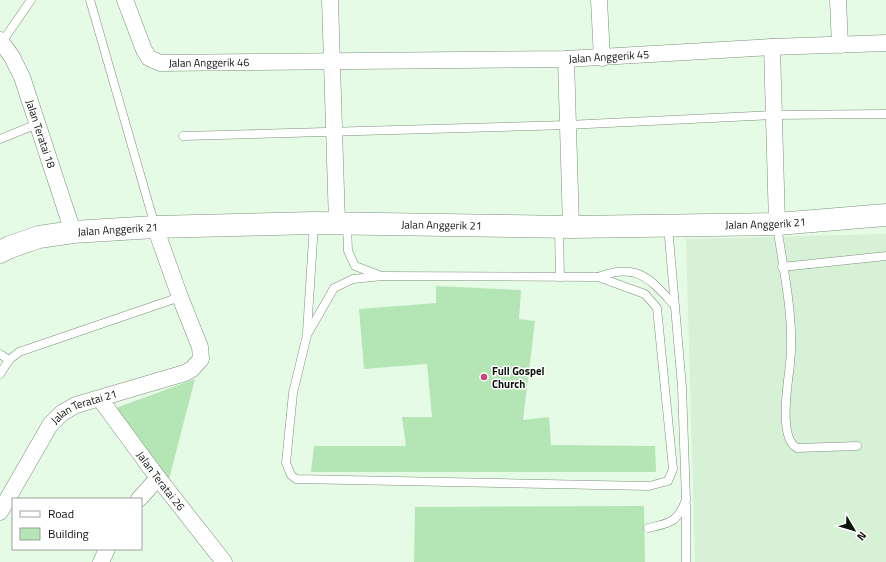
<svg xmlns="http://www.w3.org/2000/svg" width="886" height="562" font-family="'Titillium Web',sans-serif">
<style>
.built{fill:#d6f1d6}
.building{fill:#b4e5b5}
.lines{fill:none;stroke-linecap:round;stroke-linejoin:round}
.lane-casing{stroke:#7c907c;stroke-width:9}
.street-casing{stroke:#7c907c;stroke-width:17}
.secondary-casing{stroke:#7c907c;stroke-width:23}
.lane{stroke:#fff;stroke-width:8}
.street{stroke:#fff;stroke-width:16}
.secondary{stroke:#fff;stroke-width:22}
.poi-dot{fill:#cd437b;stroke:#fff;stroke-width:1.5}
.labels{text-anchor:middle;stroke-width:3;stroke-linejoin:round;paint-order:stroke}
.street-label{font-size:11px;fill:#0c130c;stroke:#fff}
.poi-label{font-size:11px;font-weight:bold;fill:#0c130c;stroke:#fff;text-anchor:start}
</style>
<rect width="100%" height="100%" fill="#e6fbe5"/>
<path class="built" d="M 886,234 L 886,562 L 695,562 L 686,239 Z"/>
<g class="building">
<path d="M 436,286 L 521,290 L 519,319 L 535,321 L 523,420 L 549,417 L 551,445 L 655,446 L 656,472 L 311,472 L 314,446 L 406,446 L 402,417 L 432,417 L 427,364 L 364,369 L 359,309 L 436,303 Z"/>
<path d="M 195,379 L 168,483 L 116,408 Z"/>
<path d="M 644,506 L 645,562 L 414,562 L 415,507 Z"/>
</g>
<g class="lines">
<defs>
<g id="lane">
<path d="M 90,0 L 155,226"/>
<path d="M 2,42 L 31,0"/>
<path d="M 183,136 L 567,125 L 774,115 L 886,114"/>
<path d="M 0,139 L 37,124"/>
<path d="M 347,225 L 348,251 L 355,266 L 379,275"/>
<path d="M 777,225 C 783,270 795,318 790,364 C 788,383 778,438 797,448 L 857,446"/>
<path d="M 559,228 L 560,277"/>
<path d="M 782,267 L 886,256"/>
<path d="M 382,276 L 598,277 L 645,294 L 657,308 L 673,469 L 668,481 L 649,486 L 296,479 L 291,475 L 286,463 L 293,393 L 307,335 L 334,288 L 353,279 Z"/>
<path d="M 598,277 C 638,262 650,279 675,306"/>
<path d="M 307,332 L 314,224"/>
<path d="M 0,354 L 9,360"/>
<path d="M 0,374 L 9,360 L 19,352 L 180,297"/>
<path d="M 686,505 L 686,562"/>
<path d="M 648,528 C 670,523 677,523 686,500 L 682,387 L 668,226"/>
</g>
<g id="street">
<path id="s1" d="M 125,0 L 144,50 L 149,58 L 160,63 L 566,59 L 772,47 L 886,43"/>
<path d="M 330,0 L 337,223"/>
<path d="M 599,0 L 602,58"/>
<path d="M 838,0 L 840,45"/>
<path id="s2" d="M 0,40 L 12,57 L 22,77 L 73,232"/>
<path d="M 772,47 L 777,224"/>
<path d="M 566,59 L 571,227"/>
<path id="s3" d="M 100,399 L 158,478 L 224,562"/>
<path d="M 139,499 L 158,478"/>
<path id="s4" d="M 0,512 L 50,425 L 62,413 L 76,405 L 185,373 L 192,369 L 201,359 L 200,347 L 180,297 L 155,227"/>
<path d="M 101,562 L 107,549"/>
</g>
<g id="secondary">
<path id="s5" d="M 0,252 L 10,247 L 39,237 L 73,232 L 155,227 L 314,223 L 571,227 L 777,224 L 886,215"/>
</g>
</defs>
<use href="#lane" class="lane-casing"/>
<use href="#street" class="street-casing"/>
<use href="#secondary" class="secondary-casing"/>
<use href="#lane" class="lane"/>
<use href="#street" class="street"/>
<use href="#secondary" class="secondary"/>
</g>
<circle class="poi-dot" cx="484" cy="377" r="4"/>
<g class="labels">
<g class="street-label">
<text dy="4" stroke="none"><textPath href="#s1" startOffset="524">Jalan Anggerik 45</textPath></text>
<text dy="4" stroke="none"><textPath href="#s1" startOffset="124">Jalan Anggerik 46</textPath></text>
<text dy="4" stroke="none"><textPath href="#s2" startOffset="103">Jalan Teratai 18</textPath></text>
<text dy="4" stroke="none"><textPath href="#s5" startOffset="769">Jalan Anggerik 21</textPath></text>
<text dy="4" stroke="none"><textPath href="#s5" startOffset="445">Jalan Anggerik 21</textPath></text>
<text dy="4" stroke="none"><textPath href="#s5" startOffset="121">Jalan Anggerik 21</textPath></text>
<text dy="4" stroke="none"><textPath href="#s4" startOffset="140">Jalan Teratai 21</textPath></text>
<text dy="4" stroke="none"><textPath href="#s3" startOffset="102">Jalan Teratai 26</textPath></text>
</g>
<g class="poi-label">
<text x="492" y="375">Full Gospel<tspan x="492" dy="13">Church</tspan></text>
</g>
</g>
<rect x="12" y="498" width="130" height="52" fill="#ffffff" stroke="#9ea19e"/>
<rect x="20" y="511" width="20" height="6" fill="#ffffff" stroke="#9ea19e"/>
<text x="48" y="518" font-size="12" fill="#0c130c">Road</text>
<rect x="20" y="528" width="20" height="12" fill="#b4e5b5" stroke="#9ea19e"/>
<text x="48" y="538" font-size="12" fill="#0c130c">Building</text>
<g transform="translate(854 530) rotate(128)" stroke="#ffffff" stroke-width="3" paint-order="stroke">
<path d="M0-3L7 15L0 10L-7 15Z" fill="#0c130c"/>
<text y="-6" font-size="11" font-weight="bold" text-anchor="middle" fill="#0c130c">N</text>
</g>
</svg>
